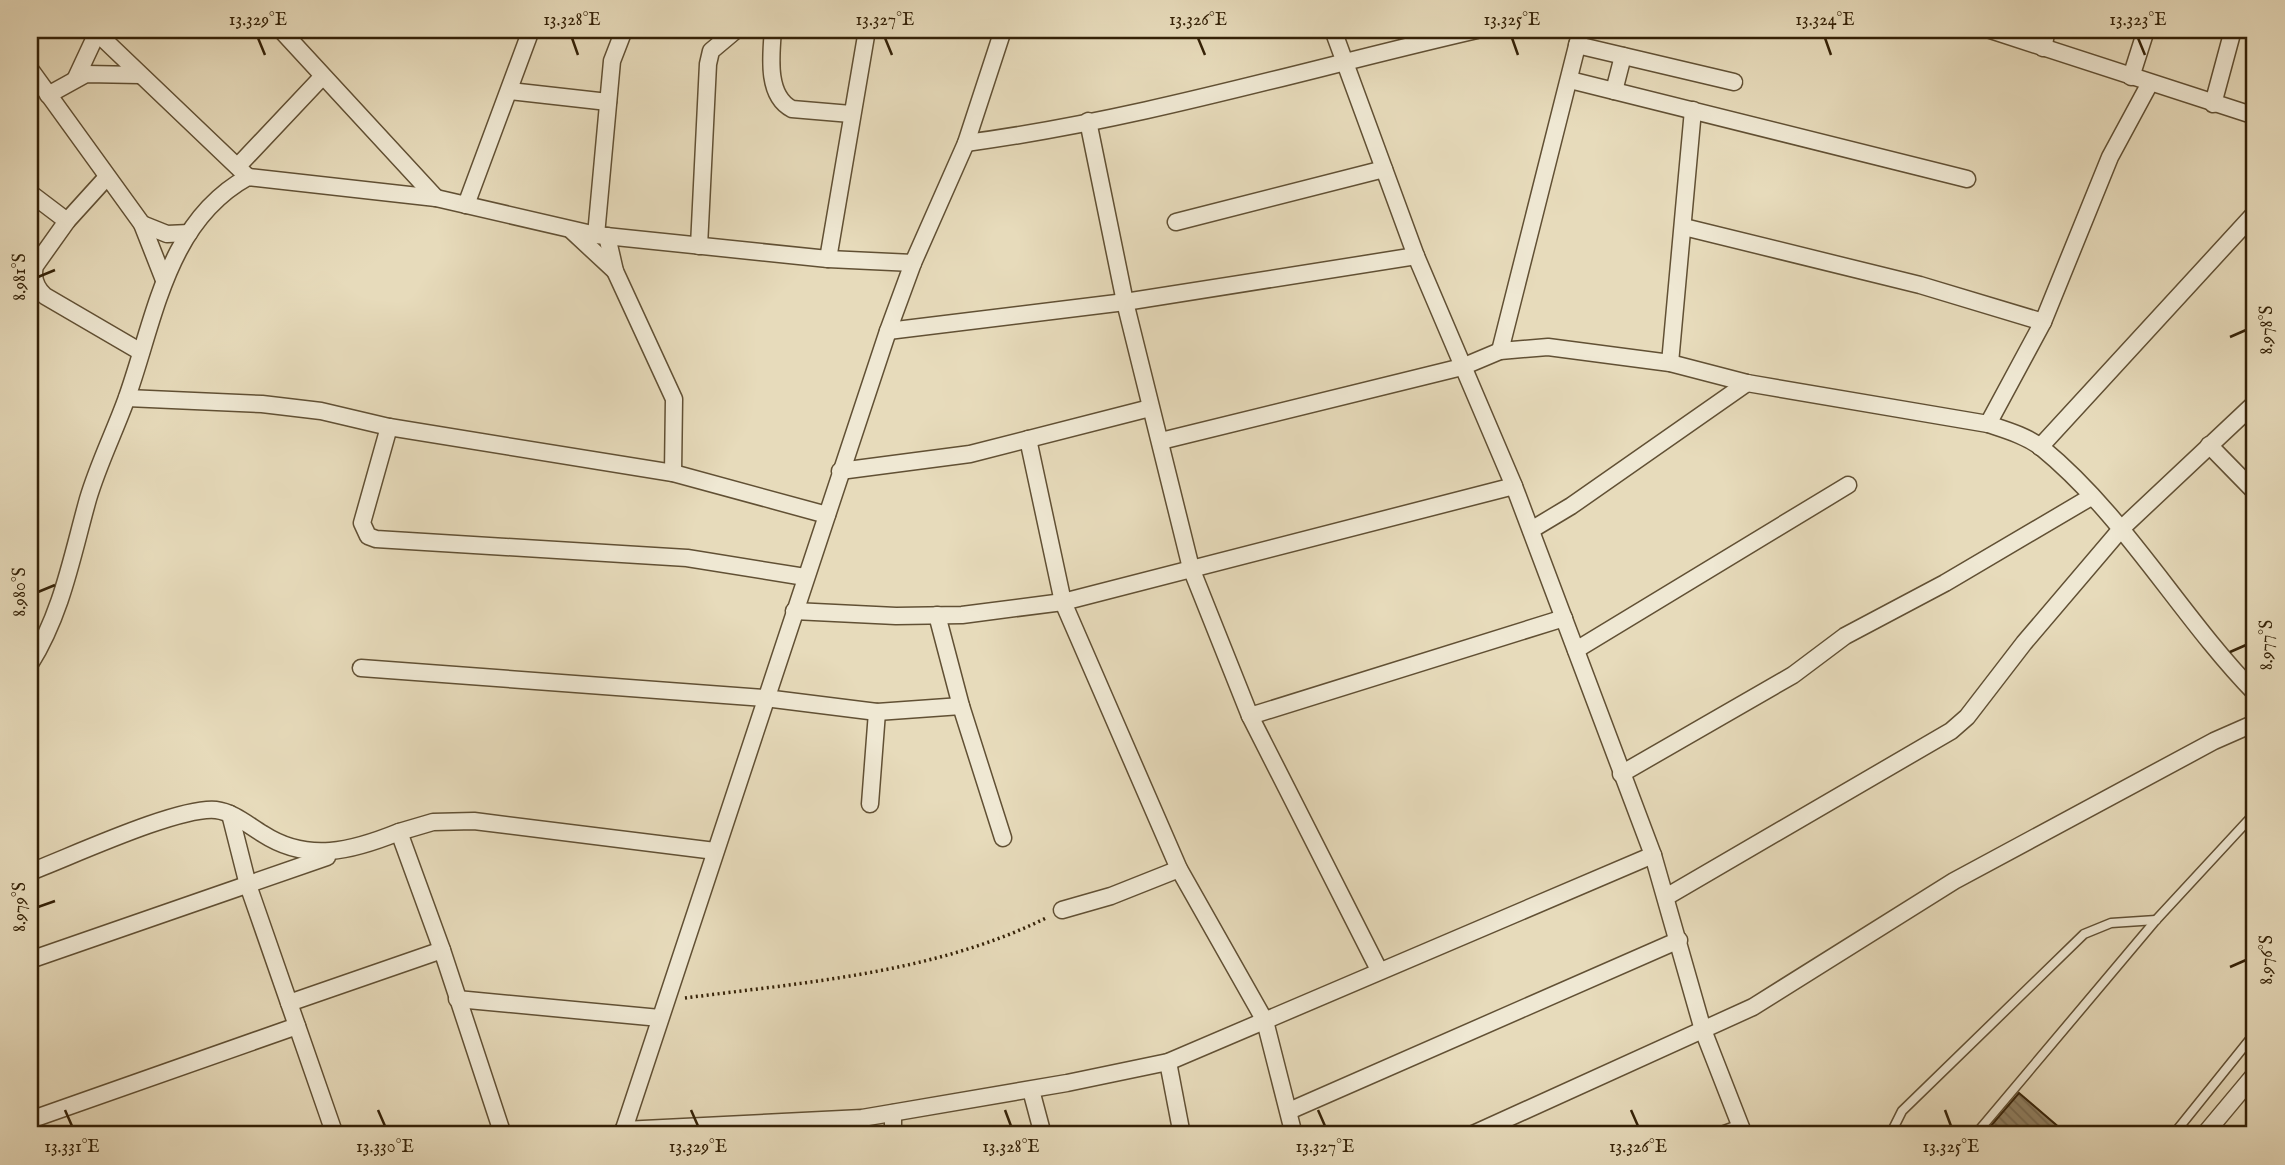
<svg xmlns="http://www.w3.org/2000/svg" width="2285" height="1165" font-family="'IM FELL English',serif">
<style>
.building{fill:url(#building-back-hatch);stroke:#342107;stroke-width:2;filter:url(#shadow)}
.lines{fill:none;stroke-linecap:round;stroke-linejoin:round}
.lane-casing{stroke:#615034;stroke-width:11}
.street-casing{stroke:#615034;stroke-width:19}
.path{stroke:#342107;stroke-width:3.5;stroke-dasharray:2 3.5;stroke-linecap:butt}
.lane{stroke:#efe8d3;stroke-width:8}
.street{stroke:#efe8d3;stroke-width:16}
.ticks{fill:none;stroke:#342107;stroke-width:2.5}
.neatline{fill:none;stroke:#342107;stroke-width:2.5}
.ticks-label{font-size:18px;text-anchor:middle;fill:#342107}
</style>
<defs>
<pattern id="building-back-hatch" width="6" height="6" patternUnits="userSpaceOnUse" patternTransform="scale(1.75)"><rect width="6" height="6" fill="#918265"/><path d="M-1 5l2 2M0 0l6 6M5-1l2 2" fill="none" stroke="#776a51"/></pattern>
<filter id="shadow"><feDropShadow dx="6" dy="6" stdDeviation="0" flood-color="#0004"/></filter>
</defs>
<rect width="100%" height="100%" fill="#e7dbbb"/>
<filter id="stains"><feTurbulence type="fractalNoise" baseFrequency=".00286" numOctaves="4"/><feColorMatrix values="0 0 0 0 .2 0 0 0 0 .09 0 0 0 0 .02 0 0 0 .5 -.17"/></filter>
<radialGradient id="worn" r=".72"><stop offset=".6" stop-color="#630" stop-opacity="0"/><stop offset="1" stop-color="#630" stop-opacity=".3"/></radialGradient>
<path class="building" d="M 2019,1093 L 2068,1135 L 1983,1135 Z"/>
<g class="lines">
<defs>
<g id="lane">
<path d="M 1890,1135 L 1902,1111 L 2084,934 L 2111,923 L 2156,920"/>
<path d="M 1975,1135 L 2156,920 L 2255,813"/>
<path d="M 2173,1135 L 2255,1033"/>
</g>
<g id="street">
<path d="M 94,30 L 248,177"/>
<path d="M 281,30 L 436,198"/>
<path d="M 773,30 C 771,55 766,96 792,109 L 851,114"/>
<path d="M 1333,30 L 1416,256 L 1514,486 L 1653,855 L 1703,1030 L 1744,1135"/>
<path d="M 1990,30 L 2255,116"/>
<path d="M 1577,45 L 1734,82"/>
<path d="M 2043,48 L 2047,30"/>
<path d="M 30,69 L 142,224 L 164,280"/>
<path d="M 2131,77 L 2146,30"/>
<path d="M 76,78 L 97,33"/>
<path d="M 1570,80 L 1967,179"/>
<path d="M 510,91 L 608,102"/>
<path d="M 1614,91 L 1623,56"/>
<path d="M 48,95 L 86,74 L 140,75"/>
<path d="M 2213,104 L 2233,30"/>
<path d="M 1088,121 L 1125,302 L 1191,568 L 1250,716 L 1379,970"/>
<path d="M 966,143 C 1139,120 1307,69 1477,30"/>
<path d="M 238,166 L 322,77"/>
<path d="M 106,178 L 67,221 L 35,266 C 32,278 36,288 45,296 L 141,352"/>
<path d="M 30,193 L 67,221"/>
<path d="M 466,205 L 531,30"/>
<path d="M 1176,222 L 1384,169"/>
<path d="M 142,224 L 167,234 L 189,233"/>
<path d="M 1684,227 L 1920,285 L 2043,322"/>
<path d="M 572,231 L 615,271"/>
<path d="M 596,235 L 612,61 L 624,30"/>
<path d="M 607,236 L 615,271 L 674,399 L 673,473"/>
<path d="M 699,246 L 708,64 L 711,51 L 736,30"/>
<path d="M 828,259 L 867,30"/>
<path d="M 888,331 L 1125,302 L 1416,256"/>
<path d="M 1500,351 L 1581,30"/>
<path d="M 1670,363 L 1693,110"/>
<path d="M 127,398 L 262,404 L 321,411 L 389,427 L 673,473 L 827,515"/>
<path d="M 1988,424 C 2006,430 2027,436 2042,448 C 2126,517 2180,616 2255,693"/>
<path d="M 389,427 L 362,523 L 368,536 L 376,539 L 687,558 L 805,577"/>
<path d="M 1028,439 L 1063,602 L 1179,869 L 1265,1021 L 1294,1135"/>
<path d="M 1161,441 L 1462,367 L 1500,351 L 1548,347 L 1670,363 L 1747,383 L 1988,424 L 2043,322 L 2110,157 L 2150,83"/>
<path d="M 2209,445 L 2255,492"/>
<path d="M 2040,447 L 2255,213"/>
<path d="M 840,471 L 970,454 L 1150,408"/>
<path d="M 1531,530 L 1571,506 L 1747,383"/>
<path d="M 794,611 L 896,616 L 962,615 L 1063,602 L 1514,486"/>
<path d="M 937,615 L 961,706 L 1003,838"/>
<path d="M 1576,650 L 1848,485"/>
<path d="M 30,664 C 62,613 72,556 88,499 C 98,465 114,433 126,400 C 155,320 166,222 248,177 L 436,198 L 596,235 L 828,259 L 913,263"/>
<path d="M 361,668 L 765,698 L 877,712 L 961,706"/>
<path d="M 1250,716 L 1564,618"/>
<path d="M 1621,774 L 1793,675 L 1845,636 L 1945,583 L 2091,497"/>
<path d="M 870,804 L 877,712"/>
<path d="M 230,814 L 248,885 L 335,1135"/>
<path d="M 399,832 L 433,822 L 474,821 L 715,851"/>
<path d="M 30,872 C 70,857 179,806 216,810 C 233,812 248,825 263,834 C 308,863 352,851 399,832 L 442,950 L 503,1135"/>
<path d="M 1666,897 L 1951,731 L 1967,717 L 2024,643 L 2121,529 L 2255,403"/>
<path d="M 1062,910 L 1111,896 L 1179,869"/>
<path d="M 30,960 L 327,857"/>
<path d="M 457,999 L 660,1018"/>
<path d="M 289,1003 L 442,950"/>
<path d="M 1168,1062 L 1182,1135"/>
<path d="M 1031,1090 L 1043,1135"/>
<path d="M 1289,1111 L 1679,940"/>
<path d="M 893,1113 L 893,1135"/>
<path d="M 30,1120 L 297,1026"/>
<path d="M 623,1130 L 862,1118 L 1067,1083 L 1168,1062 L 1653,855"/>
<path d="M 622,1135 L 888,331 L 913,263 L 966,143 L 1003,30"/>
<path d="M 1471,1135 L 1753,1007 L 1954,881 L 2214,741 L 2255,723"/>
<path d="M 1722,1135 L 1741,1128"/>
<path d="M 2204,1135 L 2255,1074"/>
</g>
</defs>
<use href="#lane" class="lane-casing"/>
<use href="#street" class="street-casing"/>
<path class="path" d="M 685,998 C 807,982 936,973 1048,917"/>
<use href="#lane" class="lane"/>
<use href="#street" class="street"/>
</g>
<path class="ticks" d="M 258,38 L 265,55M 572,38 L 578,55M 885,38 L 892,55M 1198,38 L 1205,55M 1512,38 L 1518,55M 1825,38 L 1831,55M 2138,38 L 2145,55M 38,277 L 55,270M 2230,337 L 2246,330M 38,592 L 55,585M 2230,652 L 2246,645M 38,907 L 55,901M 2230,967 L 2246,960M 65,1110 L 72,1126M 378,1110 L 385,1126M 691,1110 L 698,1126M 1005,1110 L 1011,1126M 1318,1110 L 1325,1126M 1631,1110 L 1638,1126M 1945,1110 L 1951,1126"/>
<rect width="2285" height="1165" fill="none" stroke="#e7dbbb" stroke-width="77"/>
<rect x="38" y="38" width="2208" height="1088" class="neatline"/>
<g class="ticks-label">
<text x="258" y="25">13.329°E</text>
<text x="572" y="25">13.328°E</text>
<text x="885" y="25">13.327°E</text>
<text x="1198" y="25">13.326°E</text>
<text x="1512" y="25">13.325°E</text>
<text x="1825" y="25">13.324°E</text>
<text x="2138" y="25">13.323°E</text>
<text transform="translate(19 277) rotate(-90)" y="6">8.981°S</text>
<text transform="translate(2266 330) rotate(-90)" y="6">8.978°S</text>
<text transform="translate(19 592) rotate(-90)" y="6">8.980°S</text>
<text transform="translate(2266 645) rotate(-90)" y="6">8.977°S</text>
<text transform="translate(19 907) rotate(-90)" y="6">8.979°S</text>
<text transform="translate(2266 960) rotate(-90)" y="6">8.976°S</text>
<text x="72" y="1152">13.331°E</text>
<text x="385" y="1152">13.330°E</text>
<text x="698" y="1152">13.329°E</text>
<text x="1011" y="1152">13.328°E</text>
<text x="1325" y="1152">13.327°E</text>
<text x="1638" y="1152">13.326°E</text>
<text x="1951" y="1152">13.325°E</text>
</g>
<rect width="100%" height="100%" filter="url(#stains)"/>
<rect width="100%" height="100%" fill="url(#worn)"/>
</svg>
